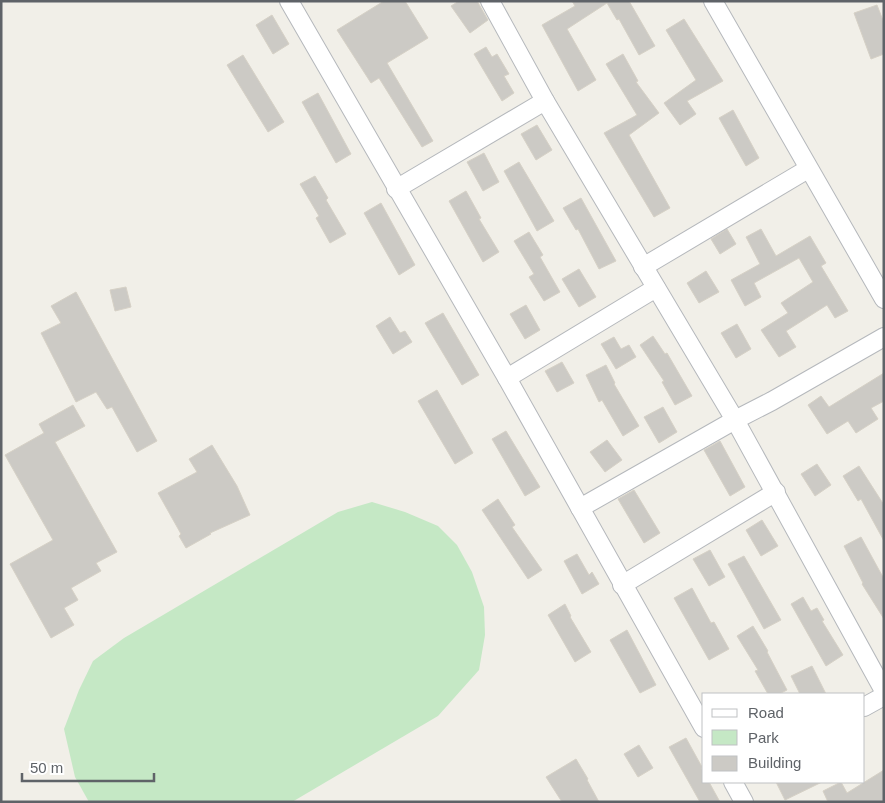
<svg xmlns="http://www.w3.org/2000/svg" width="885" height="803" font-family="Helvetica,sans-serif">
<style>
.green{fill:#c5e8c5}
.building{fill:#cccac5;stroke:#d6d1c6}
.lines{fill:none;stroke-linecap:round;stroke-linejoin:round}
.street-casing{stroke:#b5b8bc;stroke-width:20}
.street{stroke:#fff;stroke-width:18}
</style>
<rect width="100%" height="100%" fill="#f1efe8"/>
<path class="green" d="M 372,502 L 405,512 L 438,526 L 457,545 L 472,572 L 484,607 L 485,635 L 479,670 L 438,716 L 292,802 L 89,802 L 75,777 L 64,729 L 79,690 L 93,661 L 124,638 L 338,512 Z"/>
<g class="building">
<path d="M 384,1 L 405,1 L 428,38 L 387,63 L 433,141 L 422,147 L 379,78 L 371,83 L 337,30 Z"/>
<path d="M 459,1 L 477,1 L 488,20 L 470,33 L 451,6 Z"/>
<path d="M 572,1 L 629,1 L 655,46 L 639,55 L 619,19 L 617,20 L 607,3 L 567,29 L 596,80 L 578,91 L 542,25 L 575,6 Z"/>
<path d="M 877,5 L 884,23 L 884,54 L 871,59 L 854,13 Z"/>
<path d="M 272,15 L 289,44 L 273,54 L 256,25 Z"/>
<path d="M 684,19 L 723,81 L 687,101 L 696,114 L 680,125 L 664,103 L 696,80 L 666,30 Z"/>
<path d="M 486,47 L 492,57 L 497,54 L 509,74 L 504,76 L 514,93 L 502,101 L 474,54 Z"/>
<path d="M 623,54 L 638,81 L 636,82 L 659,113 L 629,135 L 670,208 L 654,217 L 604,133 L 637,115 L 606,64 Z"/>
<path d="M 243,55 L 284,122 L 268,132 L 227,65 Z"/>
<path d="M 318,93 L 351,154 L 336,163 L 302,102 Z"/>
<path d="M 733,110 L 759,158 L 746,166 L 719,118 Z"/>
<path d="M 537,125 L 552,150 L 536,160 L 521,134 Z"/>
<path d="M 484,153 L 499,182 L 483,191 L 467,162 Z"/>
<path d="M 519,162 L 554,221 L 537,231 L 504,171 Z"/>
<path d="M 315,176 L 328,198 L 326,200 L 346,234 L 330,243 L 316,218 L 319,216 L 300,184 Z"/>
<path d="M 466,191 L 481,218 L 479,219 L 499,252 L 483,262 L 449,201 Z"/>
<path d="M 581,198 L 616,261 L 599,269 L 578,229 L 576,230 L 563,208 Z"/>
<path d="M 381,203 L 415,265 L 399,275 L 364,213 Z"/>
<path d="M 727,229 L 736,244 L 720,254 L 711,239 Z"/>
<path d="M 761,229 L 776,256 L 810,236 L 826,263 L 821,266 L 848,311 L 835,318 L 827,305 L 786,331 L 796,347 L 779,357 L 761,330 L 788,313 L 781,303 L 813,282 L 799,258 L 754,283 L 761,297 L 745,306 L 731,280 L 760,264 L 746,237 Z"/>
<path d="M 529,232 L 543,255 L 540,257 L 560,292 L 544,301 L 529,277 L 534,274 L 514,241 Z"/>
<path d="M 579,269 L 596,297 L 579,307 L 562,279 Z"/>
<path d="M 706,271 L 719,292 L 699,303 L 687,283 Z"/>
<path d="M 126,287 L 131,307 L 115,311 L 110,290 Z"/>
<path d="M 76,292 L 157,441 L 137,452 L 112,407 L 107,409 L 96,392 L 76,402 L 41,333 L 61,323 L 51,306 Z"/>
<path d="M 526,305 L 540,330 L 525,339 L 510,314 Z"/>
<path d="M 443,313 L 479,375 L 462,385 L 425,323 Z"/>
<path d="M 390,317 L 400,333 L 405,331 L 412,342 L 393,354 L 376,326 Z"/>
<path d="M 737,324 L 751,349 L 736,358 L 721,333 Z"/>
<path d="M 653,336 L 665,354 L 667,353 L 692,396 L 675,405 L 662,382 L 664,381 L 640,345 Z"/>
<path d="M 614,337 L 621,349 L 629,345 L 636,357 L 616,369 L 601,344 Z"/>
<path d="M 562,362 L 574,383 L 557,392 L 545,371 Z"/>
<path d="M 606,365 L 615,383 L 614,384 L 639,426 L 623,436 L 602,400 L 599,402 L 586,375 Z"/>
<path d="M 884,373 L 884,401 L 871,408 L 878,419 L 856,433 L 848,421 L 827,434 L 808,405 L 821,396 L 829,407 Z"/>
<path d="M 437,390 L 473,453 L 455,464 L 418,401 Z"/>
<path d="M 73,405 L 85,426 L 55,442 L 117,552 L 96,563 L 101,571 L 71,588 L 78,600 L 64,608 L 74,625 L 51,638 L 10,564 L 53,540 L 5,455 L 44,433 L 39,424 Z"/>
<path d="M 663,407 L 677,432 L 659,443 L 644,417 Z"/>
<path d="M 506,431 L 540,487 L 525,496 L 492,439 Z"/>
<path d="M 607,440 L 622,460 L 605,472 L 590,452 Z"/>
<path d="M 720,441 L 745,487 L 730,496 L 704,450 Z"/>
<path d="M 212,445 L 237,486 L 250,515 L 210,533 L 211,534 L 186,548 L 179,536 L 181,534 L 158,493 L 197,472 L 189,459 Z"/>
<path d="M 817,464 L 831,485 L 815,496 L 801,474 Z"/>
<path d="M 859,466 L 884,505 L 884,541 L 861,499 L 858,501 L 843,476 Z"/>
<path d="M 634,490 L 660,533 L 644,543 L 618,499 Z"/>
<path d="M 498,499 L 515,525 L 512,527 L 542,570 L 528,579 L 482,510 Z"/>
<path d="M 762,520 L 778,546 L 761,556 L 746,530 Z"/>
<path d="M 861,537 L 884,579 L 884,619 L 862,584 L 863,583 L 844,546 Z"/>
<path d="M 710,550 L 725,577 L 709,586 L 693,559 Z"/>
<path d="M 577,554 L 589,575 L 592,572 L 599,584 L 582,594 L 564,561 Z"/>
<path d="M 744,556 L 781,620 L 764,629 L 728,564 Z"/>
<path d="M 692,588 L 711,623 L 714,622 L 729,649 L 709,660 L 674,598 Z"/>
<path d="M 803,597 L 811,611 L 817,608 L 824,620 L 822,621 L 843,655 L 826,666 L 791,604 Z"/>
<path d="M 565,604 L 571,616 L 570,617 L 591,652 L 575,662 L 548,615 Z"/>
<path d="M 753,626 L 768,651 L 767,652 L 787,690 L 779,694 L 768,694 L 755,671 L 758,670 L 737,636 Z"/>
<path d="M 627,630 L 656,685 L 640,693 L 610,640 Z"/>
<path d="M 812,666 L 826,694 L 800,694 L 791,676 Z"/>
<path d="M 686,738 L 702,767 L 701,768 L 704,773 L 704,782 L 709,782 L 720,802 L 700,802 L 669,747 Z"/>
<path d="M 639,745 L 653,768 L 638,777 L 624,754 Z"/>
<path d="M 576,759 L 588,779 L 587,780 L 599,802 L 562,802 L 546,777 Z"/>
<path d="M 884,770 L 884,802 L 828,802 L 823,791 L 841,782 L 847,793 Z"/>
<path d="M 776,782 L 822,782 L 785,800 Z"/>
</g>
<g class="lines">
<defs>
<g id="street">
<path d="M 289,1 L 507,378 L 704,728"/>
<path d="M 490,1 L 545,101 L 735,420 L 884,691"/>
<path d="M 713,1 L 884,299"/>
<path d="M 396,189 L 545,101"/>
<path d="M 643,267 L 808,169"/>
<path d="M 507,378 L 656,288"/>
<path d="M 580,508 L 735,420 L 772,401 L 884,337"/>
<path d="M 622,585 L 776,492"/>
<path d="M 864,707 L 884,696"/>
<path d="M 733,782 L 744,802"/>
</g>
</defs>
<use href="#street" class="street-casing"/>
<use href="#street" class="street"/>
</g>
<rect width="885" height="803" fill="none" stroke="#5f6368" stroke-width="5"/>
<rect x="702" y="693" width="162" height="90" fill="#ffffff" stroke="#bfc1c3"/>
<rect x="712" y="709" width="25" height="8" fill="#ffffff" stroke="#bfc1c3"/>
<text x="748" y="718" font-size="15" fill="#5f6368">Road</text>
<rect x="712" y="730" width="25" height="15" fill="#c5e8c5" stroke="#bfc1c3"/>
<text x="748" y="743" font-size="15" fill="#5f6368">Park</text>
<rect x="712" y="756" width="25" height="15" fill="#cccac5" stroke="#bfc1c3"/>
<text x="748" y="768" font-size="15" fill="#5f6368">Building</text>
<path d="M22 773v8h132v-8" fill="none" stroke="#5f6368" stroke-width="2.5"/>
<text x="30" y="773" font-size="15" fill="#5f6368" stroke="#ffffff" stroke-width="4" paint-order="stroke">50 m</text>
</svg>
